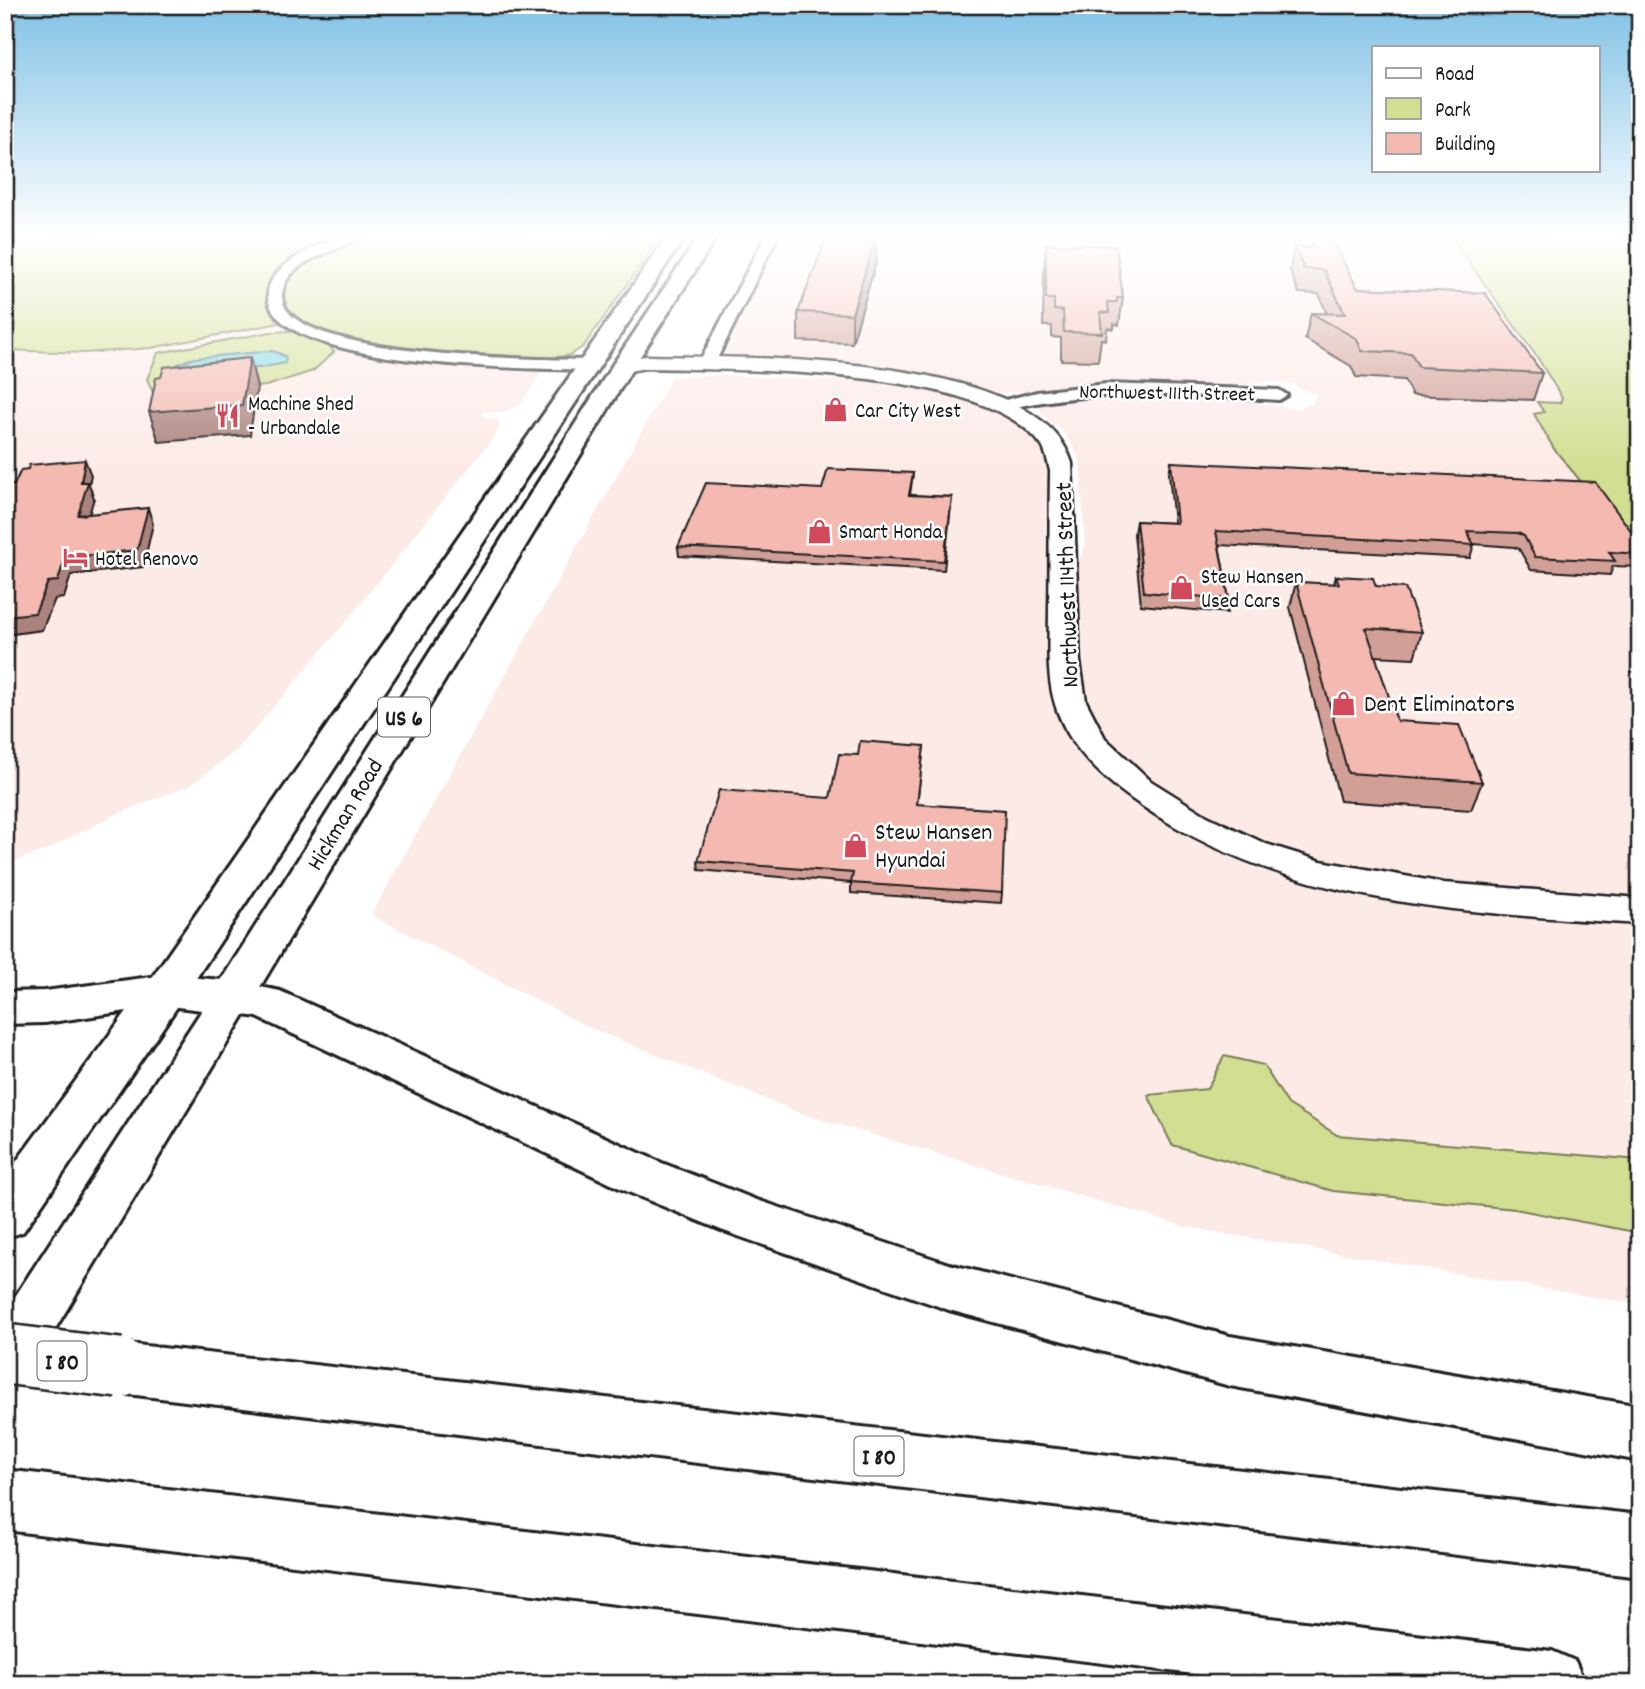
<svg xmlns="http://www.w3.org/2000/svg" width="1645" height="1689" font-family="Dekko,sans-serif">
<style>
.built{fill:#fceae7}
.green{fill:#d2de91;stroke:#777d56;stroke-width:2;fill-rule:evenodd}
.water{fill:#88d8e4;stroke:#5d8d94;stroke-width:2}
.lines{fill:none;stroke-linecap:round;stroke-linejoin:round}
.street-casing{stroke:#1c1c1c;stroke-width:6}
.secondary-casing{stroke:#1c1c1c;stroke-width:5}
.primary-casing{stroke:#1c1c1c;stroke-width:6}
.highway-casing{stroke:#1c1c1c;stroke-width:6}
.street{fill:#fff;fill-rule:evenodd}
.secondary{fill:#fff;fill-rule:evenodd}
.primary{fill:#fff;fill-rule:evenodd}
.highway{fill:#fff;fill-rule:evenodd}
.highway-bridge-casing{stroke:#1c1c1c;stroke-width:64;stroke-linecap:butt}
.highway-bridge{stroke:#fff;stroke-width:59}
.wall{fill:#d29f97;stroke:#1c1c1c;stroke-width:2}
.shaded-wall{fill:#ab827b;stroke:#1c1c1c;stroke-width:2}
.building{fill:#f4b9b0;stroke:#1c1c1c;stroke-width:2}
.labels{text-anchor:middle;stroke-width:5;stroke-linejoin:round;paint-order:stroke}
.far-street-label{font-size:21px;fill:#1c1c1c;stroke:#fff}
.far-poi-label{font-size:21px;fill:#1c1c1c;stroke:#fff;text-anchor:start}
.shield{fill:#fff;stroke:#606060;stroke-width:2}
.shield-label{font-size:23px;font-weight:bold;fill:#1c1c1c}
.street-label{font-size:24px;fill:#1c1c1c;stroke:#fff}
.poi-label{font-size:24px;fill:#1c1c1c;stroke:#fff;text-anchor:start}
</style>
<rect width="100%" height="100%" fill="#fff"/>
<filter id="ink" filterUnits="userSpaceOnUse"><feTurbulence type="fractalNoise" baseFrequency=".0143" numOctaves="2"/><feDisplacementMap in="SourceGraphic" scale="14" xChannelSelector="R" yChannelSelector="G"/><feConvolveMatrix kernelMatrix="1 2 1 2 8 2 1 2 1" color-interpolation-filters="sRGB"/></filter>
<g filter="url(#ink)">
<g class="built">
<path d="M 781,235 L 1295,235 L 1453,240 L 1571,403 L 1537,402 L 1640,553 L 1640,897 L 1427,881 L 1332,864 L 1260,841 L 1199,812 L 1153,782 L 1107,737 L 1086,696 L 1078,563 L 1085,546 L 1080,460 L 1067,436 L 1041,413 L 1041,407 L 1050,400 L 1123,393 L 1219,397 L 1297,409 L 1312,404 L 1316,395 L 1292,384 L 1268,381 L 1231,387 L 1111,384 L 1000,393 L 891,370 L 725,358 L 723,355 Z"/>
<path d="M 311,316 L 556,352 L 519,406 L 502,412 L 482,412 L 482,416 L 500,422 L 497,433 L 350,617 L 237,750 L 191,785 L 112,816 L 49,849 L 5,864 L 5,350 L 84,353 L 151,348 Z"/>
<path d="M 722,375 L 880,382 L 931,389 L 967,399 L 1002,413 L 1037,441 L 1047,466 L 1048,679 L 1052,702 L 1076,748 L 1089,763 L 1110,784 L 1172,828 L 1260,868 L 1332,891 L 1373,900 L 1468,912 L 1640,925 L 1640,1305 L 1186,1227 L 802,1114 L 590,1028 L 371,915 L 672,377 Z"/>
</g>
<g class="green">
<path d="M 5,235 L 662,235 L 583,347 L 570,355 L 551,358 C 476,355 365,362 300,319 L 151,348 L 84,353 L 5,350 Z"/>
<path d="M 1295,235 L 1640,235 L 1640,553 L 1554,449 L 1534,414 L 1544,412 L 1537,402 L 1560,403 L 1562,398 L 1539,360 L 1453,240 Z"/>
<path d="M 291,331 L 330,346 L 334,352 L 313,371 L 266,386 L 155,397 L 147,379 L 158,353 L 271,332 ZM 273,351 L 285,356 L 285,363 L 260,368 L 169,368 L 190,359 Z"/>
<path d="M 1224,1056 L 1263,1065 L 1288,1104 L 1337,1135 L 1640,1160 L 1640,1233 L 1515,1209 L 1333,1191 L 1172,1145 L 1148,1095 L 1207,1089 Z"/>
</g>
<path class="water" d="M 273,351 L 286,357 L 285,363 L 260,368 L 169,368 L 195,358 Z"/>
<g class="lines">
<defs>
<g id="street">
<path d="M 343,235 L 359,235 C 339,254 292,256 283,289 C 263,360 550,359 591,360 L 599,365 L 591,370 C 537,368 272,370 268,296 C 267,264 320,245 343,235 Z"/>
<path d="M 766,235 L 778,235 L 714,365 L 711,368 L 701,368 L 698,365 Z"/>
<path d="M 1106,384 L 1279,390 L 1287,395 L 1279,400 C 1186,395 1095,387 1003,410 L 995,405 L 997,402 L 1037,392 Z"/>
</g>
<path id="secondary" d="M 646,356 C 742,358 1039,351 1072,463 L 1080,661 L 1086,701 L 1105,738 L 1151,781 L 1207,816 L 1266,844 L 1321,861 L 1444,883 L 1640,898 L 1640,924 C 1466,912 1291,907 1142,806 C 1108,783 1073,753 1058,713 C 1045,680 1049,643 1049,609 C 1050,563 1049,517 1050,471 C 1048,463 1046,452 1042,446 C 986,365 737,371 646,368 L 623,372 L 612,366 L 615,361 Z"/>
<g id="primary">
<path d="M 668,235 L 686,235 L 181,1001 L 166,1005 L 151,1001 L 144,990 L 151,979 Z"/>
<path d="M 700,235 L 718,235 L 634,366 L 248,1007 L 233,1011 L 218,1007 L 211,996 L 218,985 L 612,366 Z"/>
</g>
<g id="highway">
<path d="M 166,975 L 233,981 L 280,991 L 662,1163 L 754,1199 L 949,1264 L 1230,1336 L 1640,1406 L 1640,1461 L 1230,1386 L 949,1310 L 721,1230 L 626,1191 L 257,1017 L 244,1015 L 25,1379 L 5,1386 L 5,1312 L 202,1010 L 177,1007 L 23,1232 L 5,1238 L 5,1177 L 127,1011 L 45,1023 L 5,1024 L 5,992 L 45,991 Z"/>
<path d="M 119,1343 L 1640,1515 L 1640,1577 L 119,1393 L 99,1386 L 91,1368 L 99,1350 Z"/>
<path d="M 5,1470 L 1552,1651 L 1575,1661 L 1585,1684 L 1276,1684 L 5,1530 Z"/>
</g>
</defs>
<use href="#street" class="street-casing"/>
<use href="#secondary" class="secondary-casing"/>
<use href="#primary" class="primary-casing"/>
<use href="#highway" class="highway-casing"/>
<use href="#street" class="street"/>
<use href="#secondary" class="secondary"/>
<use href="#primary" class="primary"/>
<use href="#highway" class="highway"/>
<defs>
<path id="highway-bridge" d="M 5,1354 L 119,1368"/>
</defs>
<use href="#highway-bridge" class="highway-bridge-casing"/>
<use href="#highway-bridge" class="highway-bridge"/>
</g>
<g class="wall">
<path d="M 1311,242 L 1357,288 L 1542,373 L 1533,400 L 1412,395 L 1404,380 L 1356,377 L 1351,366 L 1305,339 L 1311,313 L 1327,314 L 1319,294 L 1299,293 L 1290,271 L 1294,247 L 1310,248 Z"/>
<path d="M 1046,244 L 1123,298 L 1119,325 L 1114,324 L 1114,329 L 1107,328 L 1106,340 L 1101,339 L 1098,361 L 1061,360 L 1061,338 L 1052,337 L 1052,326 L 1043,326 L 1044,269 Z"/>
<path d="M 876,262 L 852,343 L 798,341 L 798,312 Z"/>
<path d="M 1171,462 L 1640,543 L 1640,567 L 1613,566 L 1610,575 L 1531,570 L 1519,549 L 1514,547 L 1474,544 L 1470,558 L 1219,545 L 1229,599 L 1227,613 L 1141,605 L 1134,534 L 1136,521 L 1174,523 L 1169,474 Z"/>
<path d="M 913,473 L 910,495 L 952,497 L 944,570 L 679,556 L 678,547 L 822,489 Z"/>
<path d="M 1336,576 L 1376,586 L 1422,632 L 1414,658 L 1375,656 L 1397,721 L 1482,782 L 1471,810 L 1340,801 L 1290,607 L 1296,582 L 1334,584 Z"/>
<path d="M 924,746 L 917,804 L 1002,893 L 1001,903 L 851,893 L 851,883 L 699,870 L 698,861 L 830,798 L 858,755 Z"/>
</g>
<g class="shaded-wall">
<path d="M 876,236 L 876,262 L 852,343 L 852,314 Z"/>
<path d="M 250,358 L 257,387 L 250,435 L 159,442 L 149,412 Z"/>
<path d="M 85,460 L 91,475 L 89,484 L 94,498 L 84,532 L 78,515 L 81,482 Z"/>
<path d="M 148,508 L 153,524 L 143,567 L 71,575 L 64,598 L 55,599 L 42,630 L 5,635 L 5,616 L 48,582 L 65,558 Z"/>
</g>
<g class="building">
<path d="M 1328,235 L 1330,235 L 1357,288 L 1485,293 L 1542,373 L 1419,367 L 1411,353 L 1362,351 L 1357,339 L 1311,313 L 1345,314 L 1324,270 L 1304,269 L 1294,247 L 1314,248 L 1311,242 Z"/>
<path d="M 827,236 L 876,236 L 852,314 L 798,312 Z"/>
<path d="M 1046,244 L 1116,246 L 1123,298 L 1117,298 L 1117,302 L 1108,302 L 1109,313 L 1100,312 L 1102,333 L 1064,332 L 1063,311 L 1054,310 L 1054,299 L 1046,299 Z"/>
<path d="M 250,358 L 242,405 L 149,412 L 156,378 L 161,377 L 164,367 Z"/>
<path d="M 85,460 L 81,482 L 88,482 L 78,515 L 148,508 L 137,550 L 65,558 L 58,581 L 48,582 L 35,613 L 5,616 L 5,486 L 14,485 L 21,470 L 28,469 L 29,465 Z"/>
<path d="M 1171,462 L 1595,482 L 1640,543 L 1640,554 L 1609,552 L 1615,561 L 1535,557 L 1524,536 L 1518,533 L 1467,531 L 1474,545 L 1216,531 L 1229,599 L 1144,592 L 1136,521 L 1177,523 Z"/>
<path d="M 828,469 L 913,473 L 909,495 L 952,497 L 944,561 L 678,547 L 706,483 L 822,489 Z"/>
<path d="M 1336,576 L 1373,578 L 1376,586 L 1405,588 L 1422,632 L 1366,628 L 1397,721 L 1459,725 L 1482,782 L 1348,773 L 1296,582 L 1339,584 Z"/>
<path d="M 860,741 L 924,746 L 917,804 L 1005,810 L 1002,893 L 851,883 L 853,873 L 698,861 L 719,790 L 830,798 L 839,754 L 858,755 Z"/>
</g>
</g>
<linearGradient id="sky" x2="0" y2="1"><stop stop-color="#81c2e6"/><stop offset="0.5" stop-color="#fff"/><stop offset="1" stop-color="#fff" stop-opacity="0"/></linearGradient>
<rect width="1645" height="471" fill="url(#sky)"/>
<defs>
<symbol id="shop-bare" viewBox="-9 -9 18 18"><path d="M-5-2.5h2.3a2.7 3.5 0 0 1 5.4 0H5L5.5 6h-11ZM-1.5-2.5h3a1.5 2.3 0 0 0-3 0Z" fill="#d1495b" stroke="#fff" stroke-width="2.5" paint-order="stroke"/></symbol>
<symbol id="restaurant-bare" viewBox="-9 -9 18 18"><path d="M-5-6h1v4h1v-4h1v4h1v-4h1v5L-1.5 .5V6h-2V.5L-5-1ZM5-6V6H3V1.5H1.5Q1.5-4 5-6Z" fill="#d1495b" stroke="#fff" stroke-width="2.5" paint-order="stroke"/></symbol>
<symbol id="hotel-bare" viewBox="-9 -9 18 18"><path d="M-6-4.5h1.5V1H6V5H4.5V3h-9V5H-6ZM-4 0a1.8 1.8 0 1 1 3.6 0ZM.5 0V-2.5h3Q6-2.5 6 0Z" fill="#d1495b" stroke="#fff" stroke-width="2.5" paint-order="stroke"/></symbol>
</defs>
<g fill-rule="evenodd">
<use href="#shop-bare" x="818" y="392" width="35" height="35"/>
<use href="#restaurant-bare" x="210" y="398" width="35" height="35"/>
<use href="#shop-bare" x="802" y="514" width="35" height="35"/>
<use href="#hotel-bare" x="58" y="540" width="35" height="35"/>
<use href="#shop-bare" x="1164" y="570" width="35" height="35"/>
<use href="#shop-bare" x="1326" y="686" width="35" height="35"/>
<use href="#shop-bare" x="838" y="828" width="35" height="35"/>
</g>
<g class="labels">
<g class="far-street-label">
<text transform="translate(1167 392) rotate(1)" y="7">Northwest 111th Street</text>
</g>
<g class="far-poi-label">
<text x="248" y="410">Machine Shed<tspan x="248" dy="24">- Urbandale</tspan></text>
<text x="855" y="417">Car City West</text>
<text x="839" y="538">Smart Honda</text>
<text x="95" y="565">Hotel Renovo</text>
<text x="1201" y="583">Stew Hansen<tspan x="1201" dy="24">Used Cars</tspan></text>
</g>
<g class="shield">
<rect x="378" y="697.5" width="52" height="39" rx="5"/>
<rect x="37.5" y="1341.5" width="49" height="39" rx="5"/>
<rect x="854.5" y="1436.5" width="49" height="39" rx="5"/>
</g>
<g class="shield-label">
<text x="404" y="725">US 6</text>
<text x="62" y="1369">I 80</text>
<text x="879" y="1464">I 80</text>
</g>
<g class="street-label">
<text transform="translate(1066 585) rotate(-92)" y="8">Northwest 114th Street</text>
<text transform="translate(344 814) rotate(-59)" y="8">Hickman Road</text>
</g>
<g class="poi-label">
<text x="1364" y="711">Dent Eliminators</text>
<text x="875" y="839">Stew Hansen<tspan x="875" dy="28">Hyundai</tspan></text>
</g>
</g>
<rect width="1645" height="1689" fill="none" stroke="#fff" stroke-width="28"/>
<rect x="14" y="14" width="1617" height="1661" fill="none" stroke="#1c1c1c" stroke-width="2.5" filter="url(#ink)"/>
<rect x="1372" y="46" width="228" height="126" fill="#ffffff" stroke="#a4a4a4" stroke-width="2"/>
<rect x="1386" y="68" width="35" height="10" fill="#ffffff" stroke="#a4a4a4" stroke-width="2"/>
<text x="1435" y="80" font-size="21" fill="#1c1c1c">Road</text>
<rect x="1386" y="98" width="35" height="21" fill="#d2de91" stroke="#a4a4a4" stroke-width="2"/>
<text x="1435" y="116" font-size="21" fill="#1c1c1c">Park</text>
<rect x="1386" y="133" width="35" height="21" fill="#f4b9b0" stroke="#a4a4a4" stroke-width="2"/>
<text x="1435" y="150" font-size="21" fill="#1c1c1c">Building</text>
</svg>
